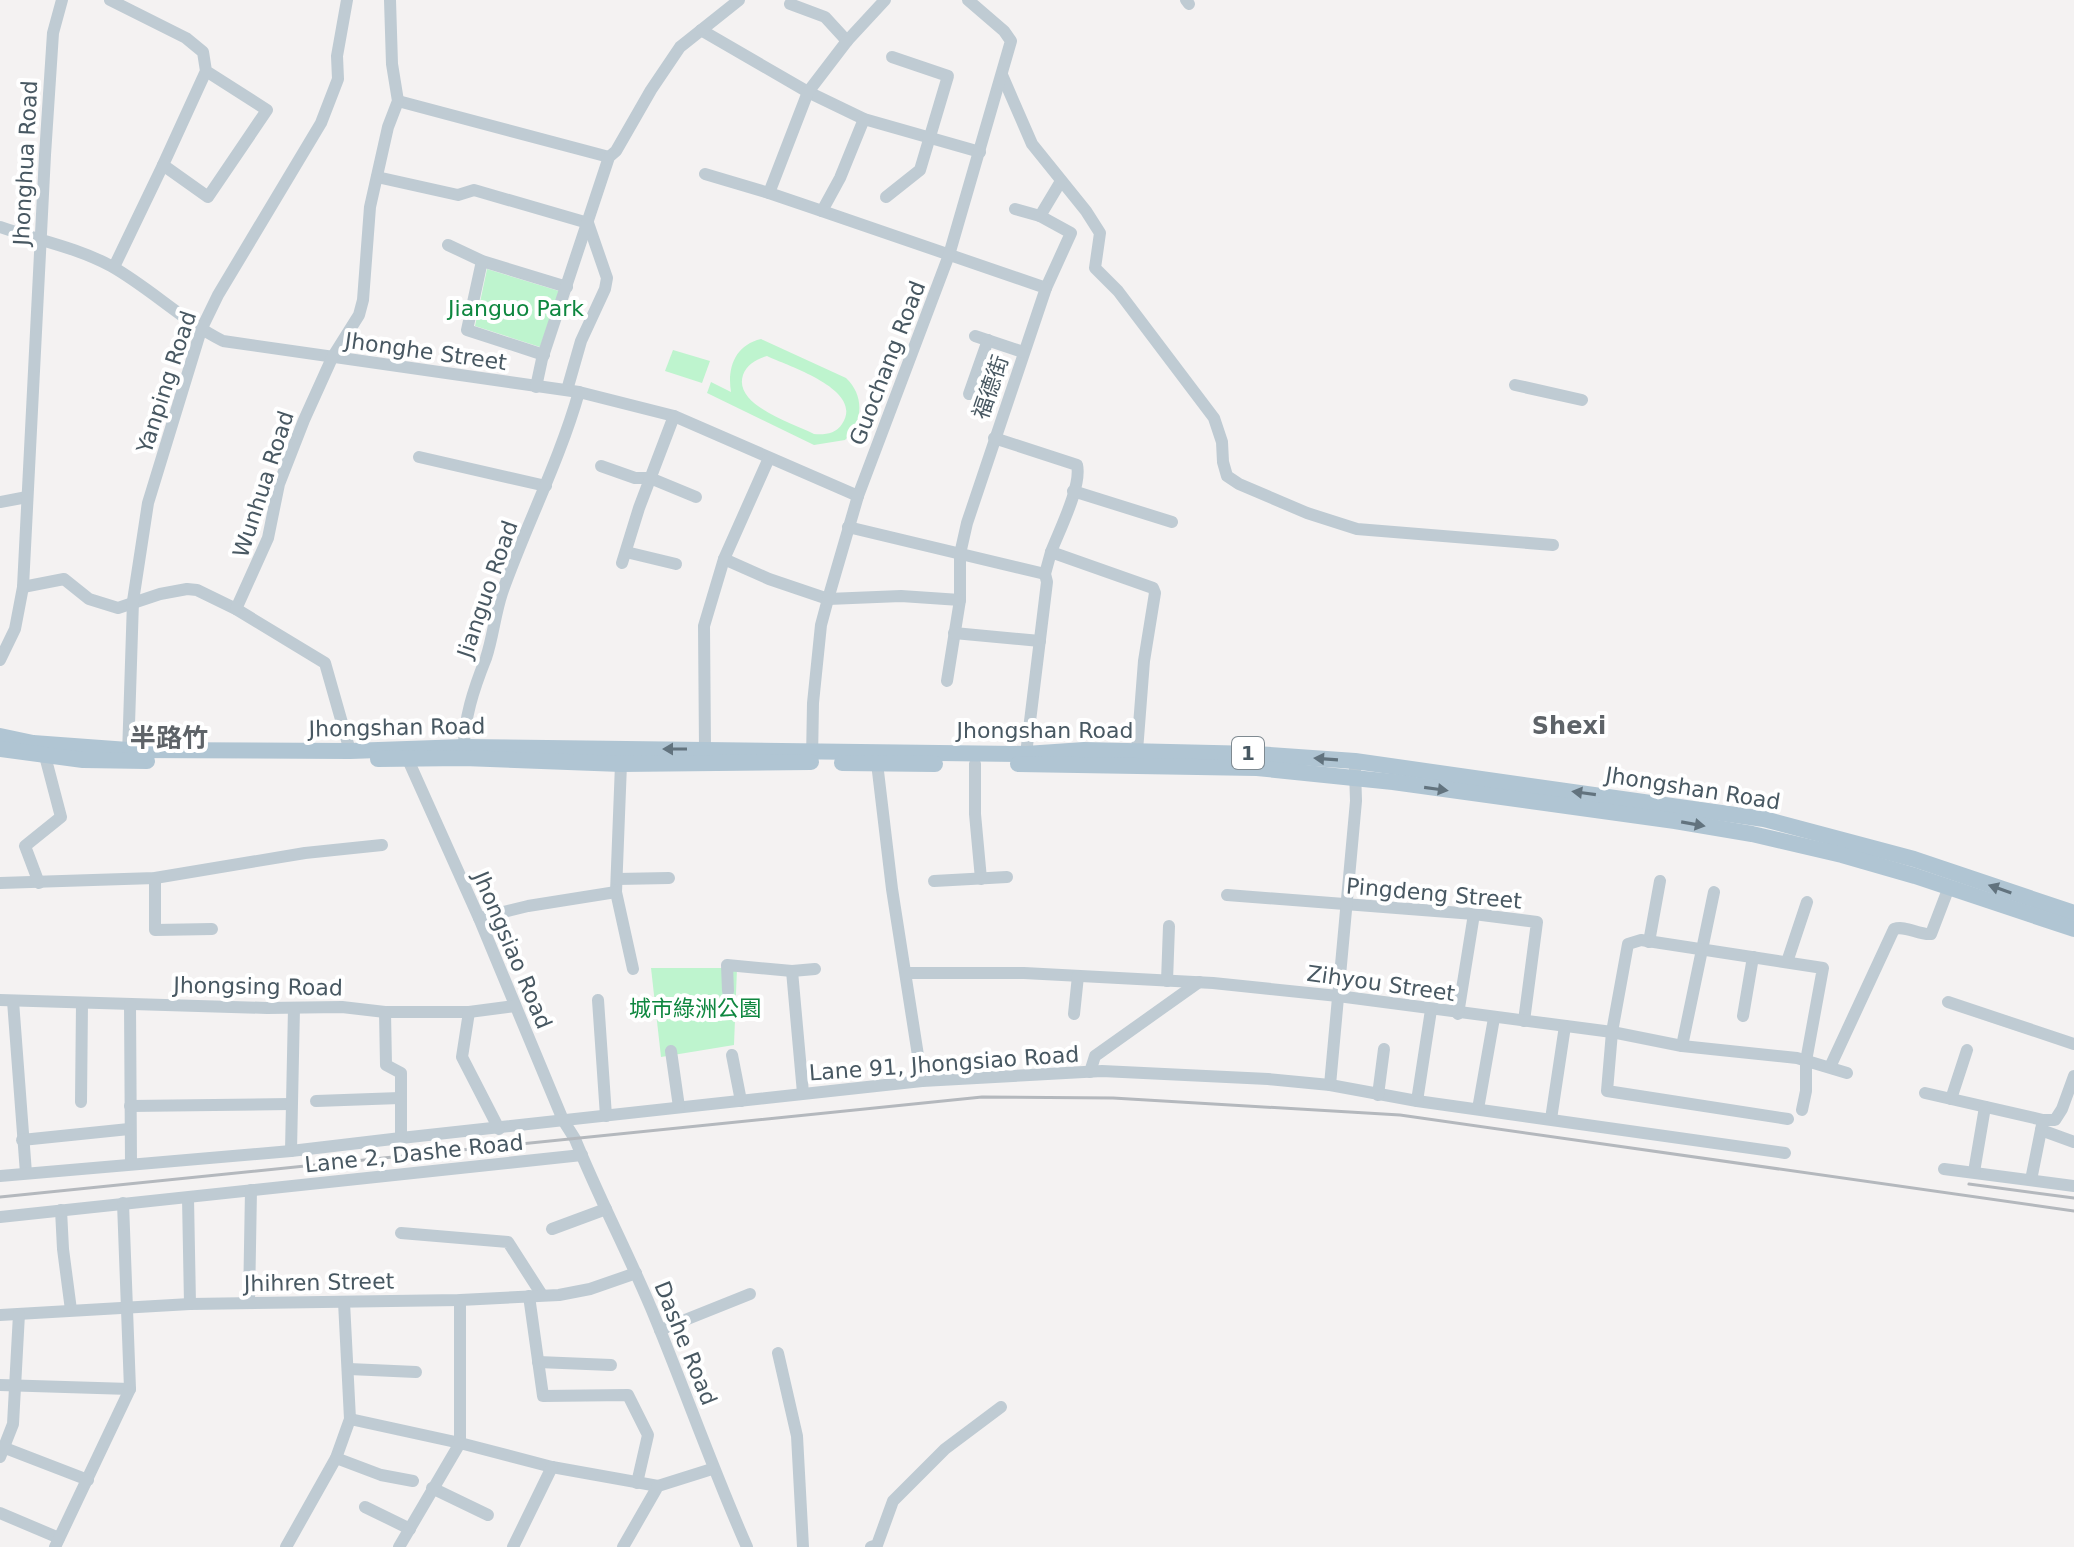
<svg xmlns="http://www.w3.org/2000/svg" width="2074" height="1547" font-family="'DejaVu Sans','Noto Sans TC',sans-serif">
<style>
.park{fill:#bef4ce;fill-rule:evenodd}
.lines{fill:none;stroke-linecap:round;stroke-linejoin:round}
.minor{stroke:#bfcbd3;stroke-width:12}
.major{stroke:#b0c5d3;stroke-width:16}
.rail{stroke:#b4b8bd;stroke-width:3}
.oneway{fill:#62737e}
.labels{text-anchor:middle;stroke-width:8;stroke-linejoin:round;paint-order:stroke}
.shield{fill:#fff;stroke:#7f8a91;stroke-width:2}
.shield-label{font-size:20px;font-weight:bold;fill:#485862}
.street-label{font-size:22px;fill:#485862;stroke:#fff}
.park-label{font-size:22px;fill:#0e873f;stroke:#fff}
.neighbourhood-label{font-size:24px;font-weight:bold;fill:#5e6368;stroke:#fff}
.quarter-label{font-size:26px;font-weight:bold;fill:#5e6368;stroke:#fff}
</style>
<rect width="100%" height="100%" fill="#f4f2f2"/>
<g class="park">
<path d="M 487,269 L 559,291 L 540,347 L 475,326 Z"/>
<path d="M 761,339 L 846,378 C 865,396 863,422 845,440 L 814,445 L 707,393 L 711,382 L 731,392 C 727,368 735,345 761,339 ZM 767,356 C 790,367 865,390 842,424 C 836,434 824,435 814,434 C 792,423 733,405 743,375 C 747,364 757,359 767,356 Z"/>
<path d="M 673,350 L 710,361 L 702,383 L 665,371 Z"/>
<path d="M 651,968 L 737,968 L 734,1045 L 661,1057 Z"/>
</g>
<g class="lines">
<g class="minor">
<path d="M 110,0 L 186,38 L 203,52 L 206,71 L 163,165 L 208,197 L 267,110 L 206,71"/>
<path d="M 1186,0 L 1189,4"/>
<path d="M 790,4 L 825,17 L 847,41"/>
<path d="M 701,30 L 808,92 L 864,119 L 980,152"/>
<path d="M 1002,75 L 1032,144 L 1086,211 L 1100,233 L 1095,268 L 1118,291 L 1214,418 L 1222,442 L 1223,462 L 1227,476 L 1239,484 L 1307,513 L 1357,529 L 1553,545"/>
<path d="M 398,101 L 609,157"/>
<path d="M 705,174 L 769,193 L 808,92 L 847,41 L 885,0"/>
<path d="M 377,177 L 458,195 L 474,190 L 588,223 L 607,278 L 605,289 L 581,341 L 567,390"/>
<path d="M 769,193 L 822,211 L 840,178 L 864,119"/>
<path d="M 886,197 L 920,170 L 948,76 L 892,57"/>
<path d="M 1015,209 L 1040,216 L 1071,233 L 1046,288"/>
<path d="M 822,211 L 1046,288 L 967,523 L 960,554 L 960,600 L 947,681"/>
<path d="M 1040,216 L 1061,181"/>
<path d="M 0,227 C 37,240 76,247 111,266 C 150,288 183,321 223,341 L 579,392 L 674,416 L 858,496"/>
<path d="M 448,245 L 482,261 L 567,287"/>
<path d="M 482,261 L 467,330 L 544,355"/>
<path d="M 114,267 L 163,165"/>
<path d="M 975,336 L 1023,352"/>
<path d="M 1515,385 L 1582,400"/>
<path d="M 536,387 L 542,359 L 609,157 L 616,151 L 651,90 L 680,47 L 739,0"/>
<path d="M 969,394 L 988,340"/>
<path d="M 994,438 L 1077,465 C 1082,486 1059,531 1051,552 L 1153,588 L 1155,593 L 1144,661 L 1137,751"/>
<path d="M 419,457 L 546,486"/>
<path d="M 601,466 L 635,478 L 650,478 L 696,497"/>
<path d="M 1073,491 L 1172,522"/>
<path d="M 0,502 L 27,497"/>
<path d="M 848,527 L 1045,574"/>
<path d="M 626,552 L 676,564"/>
<path d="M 724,559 L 769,579 L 828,599 L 901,596 L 960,600"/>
<path d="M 622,563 L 639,508 L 674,416"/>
<path d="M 23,587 L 64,579 L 89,599 L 118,608 L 160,594 L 187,589 L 197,590 L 236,609 L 325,663 L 350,751"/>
<path d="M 236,609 L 268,538 L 279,484 L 304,420 L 332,358 L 359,315 L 363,300 L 370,207 L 388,127 L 398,101 L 392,64 L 390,0"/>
<path d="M 954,633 L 1040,641"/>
<path d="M 0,660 L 15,629 L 23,587 L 45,155 L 53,33 L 62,0"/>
<path d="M 705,749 L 704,626 L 724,559 L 769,458"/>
<path d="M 405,753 L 479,918 L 563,1120 L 575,1139 C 598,1196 627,1251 651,1308 C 684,1387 712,1468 747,1547"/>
<path d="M 464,753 C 463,720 474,688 486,658 C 493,637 495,614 502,593 C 526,525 559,462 579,392"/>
<path d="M 1026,754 L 1047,582 L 1045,574 L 1051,552"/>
<path d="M 128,755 L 133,601 L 148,503 L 201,330 L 218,295 L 321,123 L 338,79 L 337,56 L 347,0"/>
<path d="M 812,759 L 813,703 L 821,625 L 828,599 L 858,496 L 949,255 L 1011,41 L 1004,31 L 968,0"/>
<path d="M 877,763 L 892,889 L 922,1081"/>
<path d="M 621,764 L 616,892 L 633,969"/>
<path d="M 975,764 L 975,814 L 981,879"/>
<path d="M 155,878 L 155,930 L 212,929"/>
<path d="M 617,879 L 669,878"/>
<path d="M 934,881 L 1007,877"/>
<path d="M 0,883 L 155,878 L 305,853 L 382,845"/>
<path d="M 39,883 L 25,846 L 61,817 L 45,756"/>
<path d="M 1227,895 L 1474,914 L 1537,922 L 1524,1021"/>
<path d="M 479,918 L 528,906 L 616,892"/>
<path d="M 1649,942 L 1660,881"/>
<path d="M 1787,962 L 1807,902"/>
<path d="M 792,971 L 803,1093"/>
<path d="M 906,973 L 1024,973 L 1213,983 L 1338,996 L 1612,1032 L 1682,1046 L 1797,1058 L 1847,1073"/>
<path d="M 1167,981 L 1169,926"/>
<path d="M 728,991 L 727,965 L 792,971 L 815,969"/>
<path d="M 0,1000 L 267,1008 L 342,1007 L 385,1012 L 469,1012 L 515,1006"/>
<path d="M 598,1000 L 606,1116"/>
<path d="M 13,1001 L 26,1173"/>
<path d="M 1948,1002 L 2074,1044"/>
<path d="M 130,1004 L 131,1164"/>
<path d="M 385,1012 L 386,1065 L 401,1073 L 401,1138 L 922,1081 L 1102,1071 L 1268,1079 L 1330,1085 L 1417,1101 L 1785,1153"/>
<path d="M 469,1012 L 462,1057 L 499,1129"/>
<path d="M 1074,1014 L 1078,976"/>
<path d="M 1458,1014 L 1474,914"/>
<path d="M 1743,1016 L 1753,957"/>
<path d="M 1682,1046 L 1714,892"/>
<path d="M 671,1051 L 679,1107"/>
<path d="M 732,1055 L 741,1101"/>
<path d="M 1830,1067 L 1894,929 C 1906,925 1918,935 1931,934 L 1949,887"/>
<path d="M 1090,1072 L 1095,1056 L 1199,982"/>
<path d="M 1330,1085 L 1356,801 L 1355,769"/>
<path d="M 1925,1093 L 2043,1120 L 2055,1120 L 2062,1109 L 2074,1076"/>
<path d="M 1378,1095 L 1384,1049"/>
<path d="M 1951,1099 L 1967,1050"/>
<path d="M 316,1101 L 400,1098"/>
<path d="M 1417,1101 L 1431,1010"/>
<path d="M 81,1102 L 82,1003"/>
<path d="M 130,1106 L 291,1104"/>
<path d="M 1478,1109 L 1494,1018"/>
<path d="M 1551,1119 L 1565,1026"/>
<path d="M 1788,1119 L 1607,1091 L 1612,1032 L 1628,944 L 1641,940 L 1823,968 L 1806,1061 L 1806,1091 L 1802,1110"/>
<path d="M 2041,1130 L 2074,1142"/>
<path d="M 22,1140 L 129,1129"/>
<path d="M 291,1151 L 294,1008"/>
<path d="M 1944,1169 L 2074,1186"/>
<path d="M 1974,1172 L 1985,1107"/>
<path d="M 0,1176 L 291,1151 L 401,1138"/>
<path d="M 2031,1180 L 2043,1120"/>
<path d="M 188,1198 L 190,1304"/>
<path d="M 61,1210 L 63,1249 L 71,1310"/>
<path d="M 0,1217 L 582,1155"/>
<path d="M 552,1229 L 606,1209"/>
<path d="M 401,1233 L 508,1242 L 542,1295"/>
<path d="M 529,1296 L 543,1396 L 628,1395 L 648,1435 L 637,1483"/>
<path d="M 249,1303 L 251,1190"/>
<path d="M 0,1315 L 190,1304 L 460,1300 L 559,1295 L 590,1289 L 636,1273"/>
<path d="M 660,1330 L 750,1294"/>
<path d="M 778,1353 L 797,1436 L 803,1547"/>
<path d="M 538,1362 L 611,1365"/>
<path d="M 349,1369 L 416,1372"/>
<path d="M 0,1385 L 130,1389"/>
<path d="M 350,1419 L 460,1443 L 460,1300"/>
<path d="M 5,1448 L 88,1480"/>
<path d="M 0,1457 L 13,1424 L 19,1314"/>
<path d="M 336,1458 L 381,1475 L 413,1481"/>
<path d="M 432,1488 L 488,1515"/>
<path d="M 365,1507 L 410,1529"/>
<path d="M 0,1513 L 59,1538"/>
<path d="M 55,1547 L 130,1389 L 123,1203"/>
<path d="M 286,1547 L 336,1458 L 350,1419 L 344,1302"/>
<path d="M 399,1547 L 460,1443 L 552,1467 L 658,1486"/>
<path d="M 513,1547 L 552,1467"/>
<path d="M 623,1547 L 658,1486 L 712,1469"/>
<path d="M 871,1547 L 877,1545 L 893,1501 L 945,1449 L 1001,1407"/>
</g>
<g class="major">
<path d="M 0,736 L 33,743 L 128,750 L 350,751 L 464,747 L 1026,754 L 1084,750 L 1256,754 L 1355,761 L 1764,819 L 1914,859 L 2074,913"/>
<path d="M 0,749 L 83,760 L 147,761"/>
<path d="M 378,759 L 464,758 L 621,764 L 811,762"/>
<path d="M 842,763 L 935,764"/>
<path d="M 1018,764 L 1257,768 L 1393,782 L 1675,821 L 1752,834 L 1842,855 L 1915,876 L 2074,929"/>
</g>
<g class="rail">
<path d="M 1969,1184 L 2074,1198"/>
<path d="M 0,1197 L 982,1097 L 1113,1098 L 1400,1115 L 2074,1211"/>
</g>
</g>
<defs><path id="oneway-solid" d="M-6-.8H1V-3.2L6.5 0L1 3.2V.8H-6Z" transform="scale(2)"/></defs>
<g class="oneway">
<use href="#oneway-solid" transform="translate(675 749) rotate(-180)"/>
<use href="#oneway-solid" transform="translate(1326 759) rotate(-176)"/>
<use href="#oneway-solid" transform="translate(1436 789) rotate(8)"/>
<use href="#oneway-solid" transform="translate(1584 793) rotate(-172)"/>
<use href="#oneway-solid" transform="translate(1693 824) rotate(10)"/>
<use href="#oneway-solid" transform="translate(2000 889) rotate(-161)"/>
</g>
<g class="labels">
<rect class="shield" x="1232" y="737" width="32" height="32" rx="6"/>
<g class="shield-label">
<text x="1248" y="760">1</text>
</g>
<g class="street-label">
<text transform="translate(25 163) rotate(-87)" y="8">Jhonghua Road</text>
<text transform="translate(426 351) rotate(8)" y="8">Jhonghe Street</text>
<text transform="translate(887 363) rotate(-69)" y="8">Guochang Road</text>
<text transform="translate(166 382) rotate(-72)" y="8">Yanping Road</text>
<text transform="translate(990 387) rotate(-71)" y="8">福德街</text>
<text transform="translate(263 484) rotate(-72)" y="8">Wunhua Road</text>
<text transform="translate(487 589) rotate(-71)" y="8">Jianguo Road</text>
<text transform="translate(397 727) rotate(-1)" y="8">Jhongshan Road</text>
<text x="1045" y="738">Jhongshan Road</text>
<text transform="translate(1693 788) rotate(9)" y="8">Jhongshan Road</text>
<text transform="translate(1434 893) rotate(5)" y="8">Pingdeng Street</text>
<text transform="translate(513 950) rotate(67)" y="8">Jhongsiao Road</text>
<text transform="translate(1381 983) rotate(8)" y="8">Zihyou Street</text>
<text transform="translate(258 986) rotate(1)" y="8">Jhongsing Road</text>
<text transform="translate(944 1063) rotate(-4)" y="8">Lane 91, Jhongsiao Road</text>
<text transform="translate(414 1153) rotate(-6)" y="8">Lane 2, Dashe Road</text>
<text transform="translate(319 1282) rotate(-1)" y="8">Jhihren Street</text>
<text transform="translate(686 1343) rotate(68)" y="8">Dashe Road</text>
</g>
<g class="park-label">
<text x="516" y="316">Jianguo Park</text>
<text x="695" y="1016">城市綠洲公園</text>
</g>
<g class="neighbourhood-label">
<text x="1569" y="734">Shexi</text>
</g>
<g class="quarter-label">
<text x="169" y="747">半路竹</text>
</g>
</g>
</svg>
